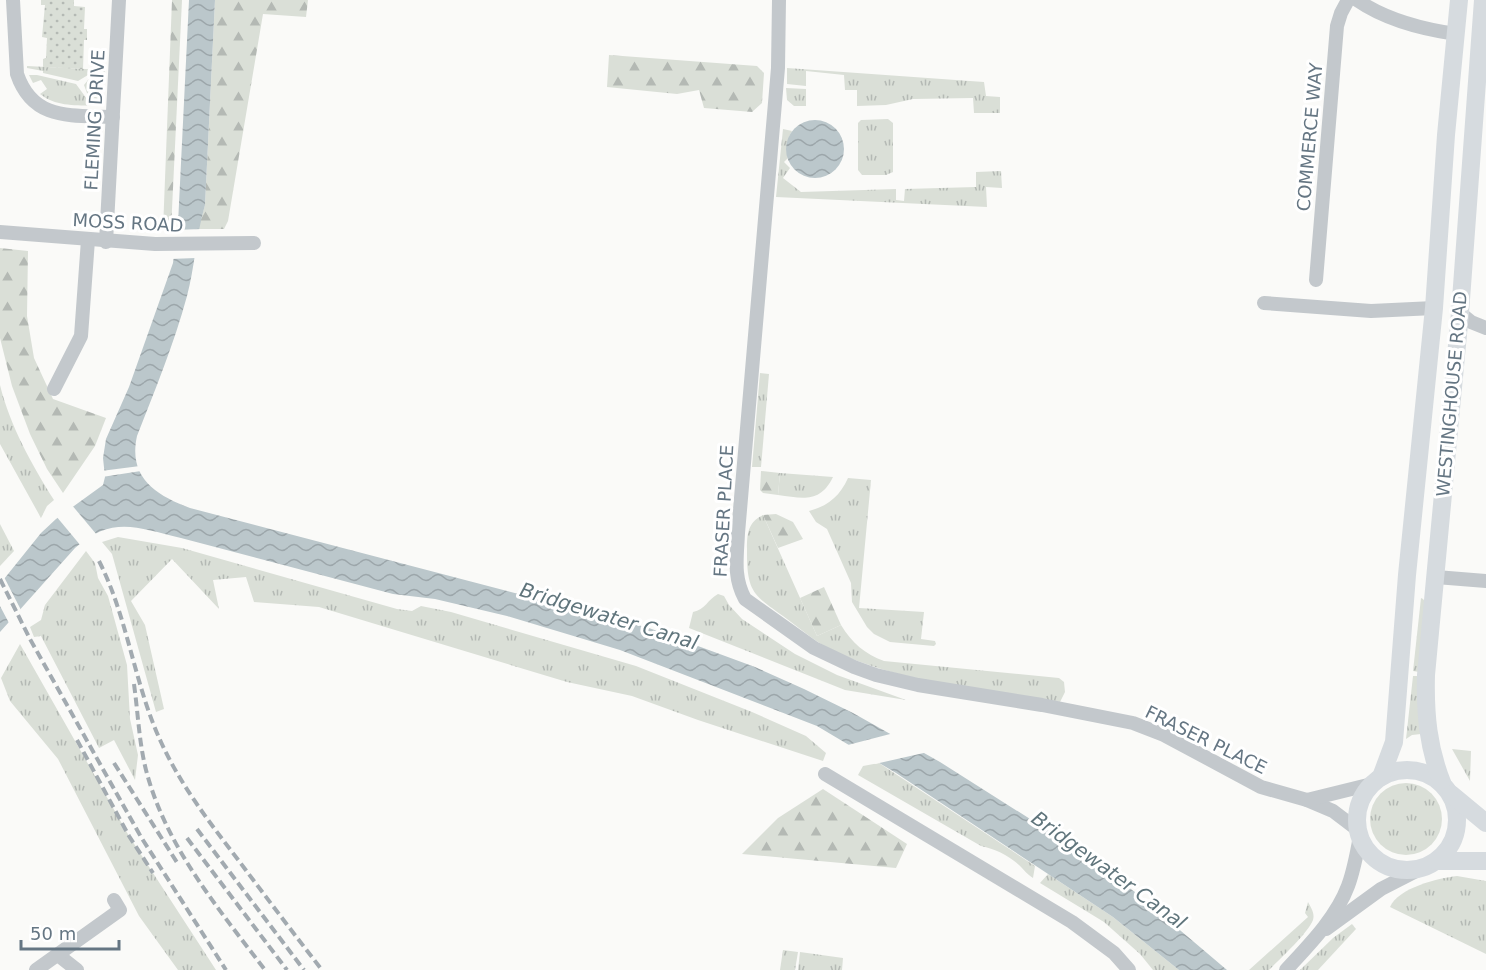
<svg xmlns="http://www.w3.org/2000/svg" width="1486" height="970" font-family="'DejaVu Sans',sans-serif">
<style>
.grass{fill:url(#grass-tufts)}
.forest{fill:url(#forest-firs)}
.garden{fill:url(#garden-dots)}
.water{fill:url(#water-waves)}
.pier{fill:#fafaf8}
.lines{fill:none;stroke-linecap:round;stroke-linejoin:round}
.street{stroke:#c3c8cc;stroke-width:14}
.secondary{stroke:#d6dbdf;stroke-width:18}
.rail{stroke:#a2aab0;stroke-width:4;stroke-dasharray:9 4.5;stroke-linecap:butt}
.labels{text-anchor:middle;stroke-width:6;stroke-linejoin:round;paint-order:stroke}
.street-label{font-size:18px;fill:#657683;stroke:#fff}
.water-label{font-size:20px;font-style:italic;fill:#60757c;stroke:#fff}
</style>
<defs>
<pattern id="grass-tufts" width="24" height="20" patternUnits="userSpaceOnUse" patternTransform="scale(1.5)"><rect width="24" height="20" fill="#dadfd7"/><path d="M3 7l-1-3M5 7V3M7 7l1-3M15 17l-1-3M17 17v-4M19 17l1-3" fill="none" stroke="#b4b9b4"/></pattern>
<pattern id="forest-firs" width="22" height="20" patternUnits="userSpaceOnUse" patternTransform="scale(1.5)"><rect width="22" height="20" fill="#dadfd7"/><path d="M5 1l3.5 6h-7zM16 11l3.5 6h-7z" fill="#b4b9b4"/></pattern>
<pattern id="garden-dots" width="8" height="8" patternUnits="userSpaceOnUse" patternTransform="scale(1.5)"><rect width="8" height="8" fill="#dadfd7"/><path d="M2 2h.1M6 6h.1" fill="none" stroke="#b4b9b4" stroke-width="1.8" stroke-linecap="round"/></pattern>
<pattern id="water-waves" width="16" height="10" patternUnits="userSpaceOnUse" patternTransform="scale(1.5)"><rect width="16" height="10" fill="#bbc7cb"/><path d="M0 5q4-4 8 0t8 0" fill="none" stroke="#9ca6aa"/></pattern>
</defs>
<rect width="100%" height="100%" fill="#fafaf8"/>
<g class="grass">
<path d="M 27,66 L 105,70 L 105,72 L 93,72 L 78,81 L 43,73 L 43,71 L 27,68 Z"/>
<path d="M 787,68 L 984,82 L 986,96 L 1000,97 L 1000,113 L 974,113 L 973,98 L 913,99 L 886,105 L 857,106 L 857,90 L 845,90 L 844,75 L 806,71 L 806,86 L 787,84 Z"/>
<path d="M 29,75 L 37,75 L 76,84 L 92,106 C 73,105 55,106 40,94 L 47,89 L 41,80 L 33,83 Z"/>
<path d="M 93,77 L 105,77 L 104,78 L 94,78 L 93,90 L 102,91 L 101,100 L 97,104 L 87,93 L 84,85 L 88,80 Z"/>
<path d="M 786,88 L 806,89 L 806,106 L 794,106 L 787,100 Z"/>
<path d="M 888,119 L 893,123 L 893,172 L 886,175 L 862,175 L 858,170 L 858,123 L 861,120 Z"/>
<path d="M 783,129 L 792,131 C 787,139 786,149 788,158 L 784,162 L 790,168 L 783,178 L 801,192 L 896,189 L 896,200 L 904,201 L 905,189 L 976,187 L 976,172 L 1001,171 L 1002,188 L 986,187 L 987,207 L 776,197 Z"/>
<path d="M 760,373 L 769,374 L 761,467 L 752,467 Z"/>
<path d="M 0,385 C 10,426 32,465 54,500 L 47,506 L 41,518 L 0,444 Z"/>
<path d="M 780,473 L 833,477 C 820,504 802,498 778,495 Z"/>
<path d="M 848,478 L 871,480 L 859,608 L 924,612 L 921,639 L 935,641 L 936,644 L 934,646 L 890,642 L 874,634 L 867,627 L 852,602 L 851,583 L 827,529 L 816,522 L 809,511 C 828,506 840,496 848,478 Z"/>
<path d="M 763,515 L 817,636 L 841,625 C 852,643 865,654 884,661 L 1059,678 L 1064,682 L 1065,692 L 1060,702 C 987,690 903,683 836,652 C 818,644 803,631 787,619 C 756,596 747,595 747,554 C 747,537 746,523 763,515 Z"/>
<path d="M 0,524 L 14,551 L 0,566 Z"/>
<path d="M 118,537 L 182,548 L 397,609 L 412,611 L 421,606 L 451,612 L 636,666 L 752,712 L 806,736 L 826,753 L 823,761 L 698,720 L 632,696 L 567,682 L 319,607 L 254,602 L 246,577 L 213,580 L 219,609 L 172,559 L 131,601 L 145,625 L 164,709 L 156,712 L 112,554 L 102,542 Z"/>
<path d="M 86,551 L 95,563 L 98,578 L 108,596 L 127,665 L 130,719 L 138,755 L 135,780 L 114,740 L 99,748 L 41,636 L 34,637 L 30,627 L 41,620 L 45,605 Z"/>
<path d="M 718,594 L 724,596 L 729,605 L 742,619 L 795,654 L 837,675 L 906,700 L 845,690 L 689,628 L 693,612 C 705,610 708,599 718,594 Z"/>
<path d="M 1421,598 L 1423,599 L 1426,603 L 1419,672 L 1413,671 Z"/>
<path d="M 20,644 L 129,836 L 216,970 L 178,970 L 139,916 L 58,759 L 10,701 L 1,678 Z"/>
<path d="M 1413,676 L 1419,676 L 1421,734 L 1412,735 L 1406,739 Z"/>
<path d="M 1452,749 L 1471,751 L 1470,781 Z"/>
<path d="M 879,763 L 1035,866 L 1033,878 C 1027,874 1024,870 1019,865 C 1008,855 995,849 981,846 L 858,775 L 863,766 Z"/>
<circle cx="1406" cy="819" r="36"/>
<path d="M 1048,874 L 1113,917 L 1179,970 L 1153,970 L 1140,954 L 1104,922 L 1040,883 Z"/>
<path d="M 1457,876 L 1486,881 L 1486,954 L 1390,907 C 1398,888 1438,878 1457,876 Z"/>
<path d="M 1308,902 C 1311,908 1315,913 1313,920 C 1308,933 1280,959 1269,970 L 1249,970 L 1308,917 L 1305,913 Z"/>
<path d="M 1352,924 L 1356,929 L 1318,970 L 1300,970 L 1333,938 Z"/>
<path d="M 783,950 L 798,952 L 795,970 L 780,970 Z"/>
<path d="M 800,952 L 843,958 L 842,970 L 798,970 Z"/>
</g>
<g class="forest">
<path d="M 172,0 L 182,0 L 171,230 L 163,230 Z"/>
<path d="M 215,0 L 308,0 L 306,17 L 263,14 L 228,221 L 224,229 L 198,229 L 205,205 Z"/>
<path d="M 609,55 L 757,66 L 764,73 L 762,103 L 752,112 L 704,108 L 699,90 L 677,94 L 607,87 Z"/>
<path d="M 0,248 L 28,251 L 27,316 L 34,358 L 53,399 L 106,418 L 95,446 L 63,493 L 47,469 L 30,434 L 12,386 L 0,338 Z"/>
<path d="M 761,471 L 780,473 L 778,495 L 763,493 L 760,490 Z"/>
<path d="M 776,514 L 793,522 L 803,539 L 778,548 L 763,515 Z"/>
<path d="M 824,587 L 841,625 L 817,636 L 800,598 Z"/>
<path d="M 823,789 L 907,844 L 896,868 L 742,854 L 778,818 Z"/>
</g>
<path class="garden" d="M 41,0 L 74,0 L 74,6 L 85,7 L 84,29 L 87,29 L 87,40 L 84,40 L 83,69 L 43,67 L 43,59 L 46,58 L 47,38 L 42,37 L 45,5 L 41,5 Z"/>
<g class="water">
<path d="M 189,0 L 215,0 L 205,205 C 196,235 195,266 187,296 C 174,344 155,390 137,436 C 128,477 155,495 190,508 L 649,628 L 755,667 L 804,689 L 853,713 L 940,762 L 1049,831 L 1135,892 L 1227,970 L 1179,970 L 1113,917 L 896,773 L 817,726 L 620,650 L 507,616 L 435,599 L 393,594 L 181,538 C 137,528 113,515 75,548 L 0,632 L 0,584 L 41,533 L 56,519 L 103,485 L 105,477 L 103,458 L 106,439 L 129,387 L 173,263 L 178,224 Z"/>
<circle cx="815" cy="149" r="29"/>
</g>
<g class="pier">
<path d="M 201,229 L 196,258 L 170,259 L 174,230 Z"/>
<path d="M 140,466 L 141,471 L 102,477 L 101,471 Z"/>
<path d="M 71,504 L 97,535 L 81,546 L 56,516 Z"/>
<path d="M 3,575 L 22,612 L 10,625 L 0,606 L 0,579 Z"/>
<path d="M 894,733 L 928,752 L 875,764 L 844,746 Z"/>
</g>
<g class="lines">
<g class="street">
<path d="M 13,0 L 17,74 C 33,121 71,115 113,117"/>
<path d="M 779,0 L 778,68 L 738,533 C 737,557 733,577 745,599 L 814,648 L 854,667 L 876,675 L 918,685 L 1042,705 L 1133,723 L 1164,735 L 1261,787 L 1307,800 L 1333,811 L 1358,830"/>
<path d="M 1357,0 C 1386,20 1421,29 1456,34"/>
<path d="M 0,232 L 155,244 L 254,243"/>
<path d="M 106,242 L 119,0"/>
<path d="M 1316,280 L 1337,26 L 1341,13 L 1348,0"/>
<path d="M 1264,303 L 1371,311 L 1434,308"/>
<path d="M 1460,313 L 1471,322 L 1486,328"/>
<path d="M 54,389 L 81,336 L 88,240"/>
<path d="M 1436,577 L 1486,581"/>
<path d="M 825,774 L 1072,922 L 1114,953 L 1129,970"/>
<path d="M 1307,800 L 1372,784"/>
<path d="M 1326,929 L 1381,889 L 1420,869"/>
<path d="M 58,955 L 77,970"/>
<path d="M 36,970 L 120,910 L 114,900"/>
<path d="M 1286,970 C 1309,945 1336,918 1348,886 C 1354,870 1357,853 1360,836"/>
</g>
<g class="secondary">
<circle cx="1407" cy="820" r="50"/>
<path d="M 1381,777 L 1394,742 L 1407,575 L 1434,308 L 1446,135 L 1459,0"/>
<path d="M 1443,785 C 1428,748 1425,714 1426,675 L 1460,313 L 1483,0"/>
<path d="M 1451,794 L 1486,823"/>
<path d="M 1436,861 L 1486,861"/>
</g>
<g class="rail">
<path d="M 99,561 C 128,618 134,684 161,742 C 181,786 210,823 239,861 C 266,897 294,934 322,970"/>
<path d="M 0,579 L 30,639 L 141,837 L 226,970"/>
<path d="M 134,684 C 138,713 139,742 146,770 C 166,847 218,908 265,970"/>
<path d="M 77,740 L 129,836 L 153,873"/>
<path d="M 114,763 L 178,864"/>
<path d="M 197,829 L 304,970"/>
<path d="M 187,838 L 287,970"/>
</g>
</g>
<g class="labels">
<g class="street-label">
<text transform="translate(95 120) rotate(-87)" y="6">FLEMING DRIVE</text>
<text transform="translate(1310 137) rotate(-85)" y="6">COMMERCE WAY</text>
<text transform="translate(128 223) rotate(3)" y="6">MOSS ROAD</text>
<text transform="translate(1452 394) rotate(-85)" y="6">WESTINGHOUSE ROAD</text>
<text transform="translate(724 511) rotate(-87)" y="6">FRASER PLACE</text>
<text transform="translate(1206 740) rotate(26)" y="6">FRASER PLACE</text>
</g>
<g class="water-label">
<text transform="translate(609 616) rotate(17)" y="7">Bridgewater Canal</text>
<text transform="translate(1109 870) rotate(36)" y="7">Bridgewater Canal</text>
</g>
</g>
<path d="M21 940v9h98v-9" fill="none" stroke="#657683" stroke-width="3"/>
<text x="30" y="940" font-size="18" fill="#657683" stroke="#ffffff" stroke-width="4.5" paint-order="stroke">50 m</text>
</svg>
